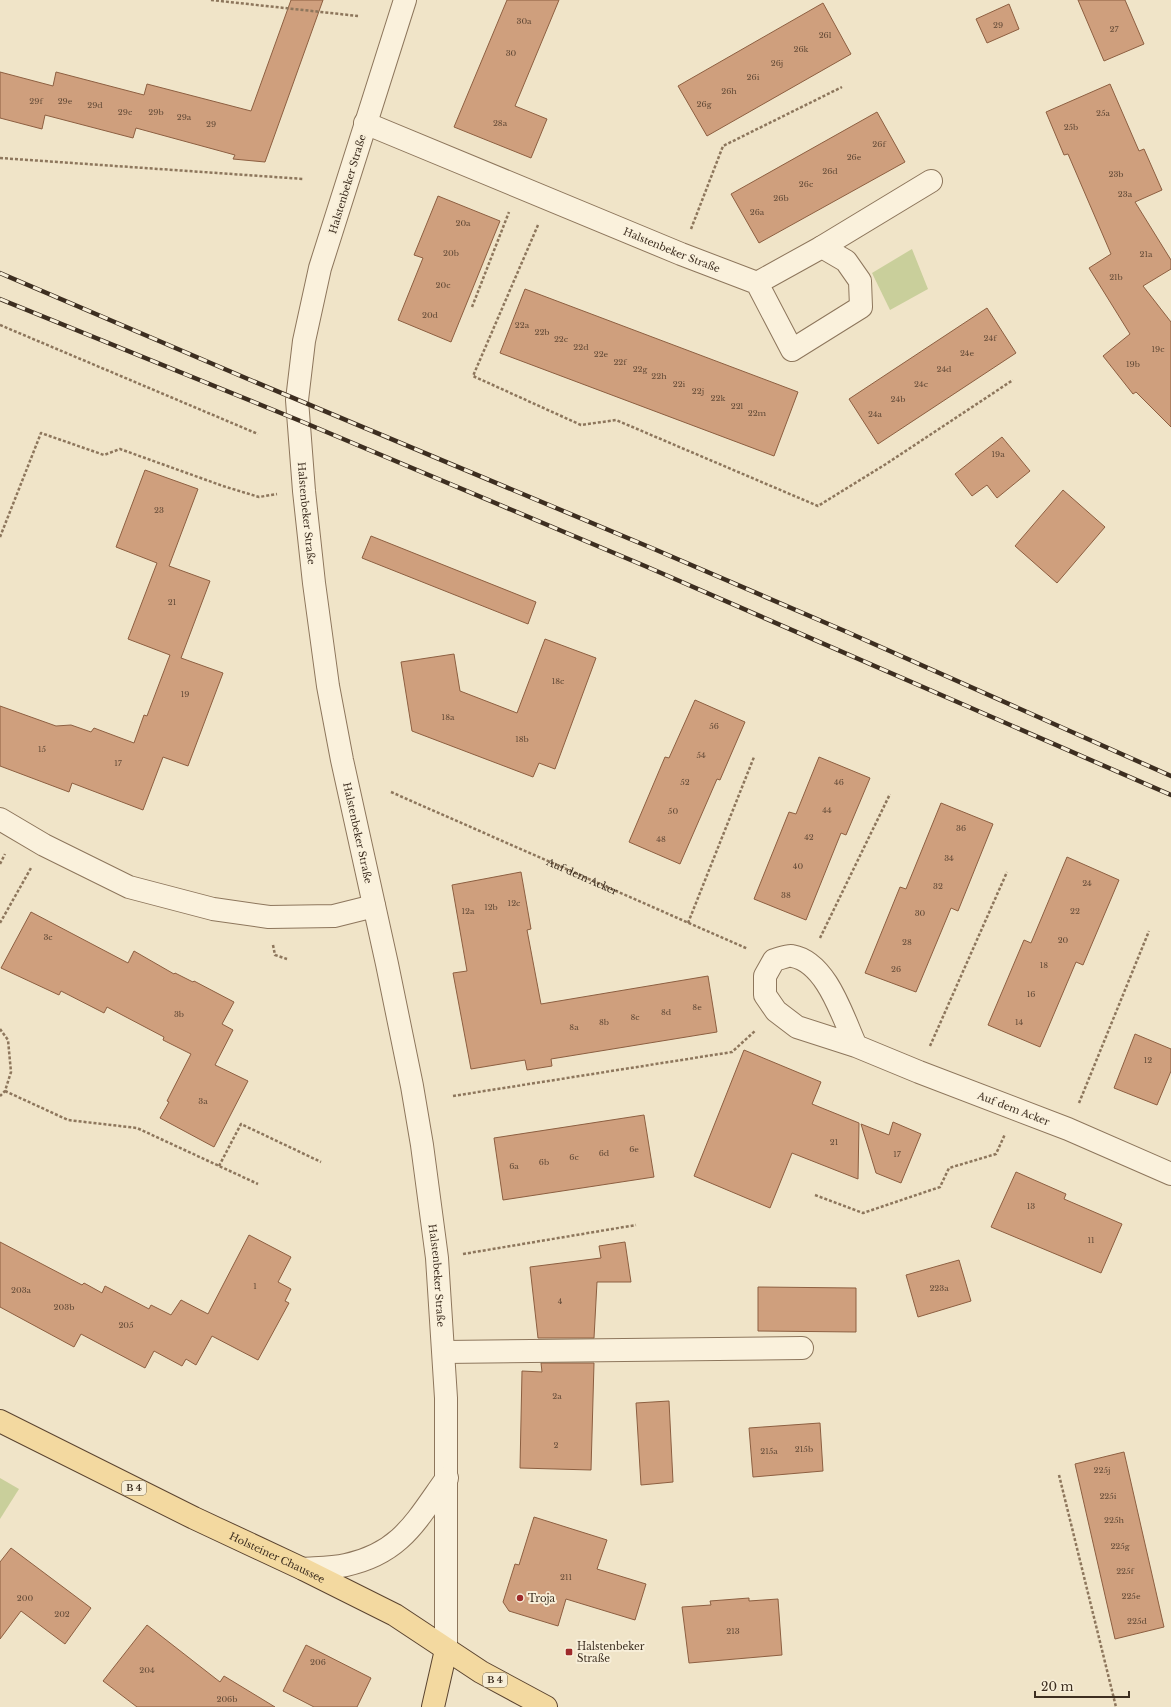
<svg xmlns="http://www.w3.org/2000/svg" width="1171" height="1707" font-family="'Libre Baskerville',serif">
<style>
.green{fill:#c9cf9b}
.building{fill:#cf9f7d;stroke:#8d5f41}
.lines{fill:none;stroke-linecap:round;stroke-linejoin:round}
.minor-casing{stroke:#8d765c;stroke-width:24}
.major-casing{stroke:#5b4430;stroke-width:24}
.path{stroke:#8d765c;stroke-width:2.5;stroke-dasharray:3 2;stroke-linecap:butt}
.minor{stroke:#faf1dc;stroke-width:22}
.major{stroke:#f3d9a0;stroke-width:22}
.rail-casing{stroke:#3d2e20;stroke-width:4.5}
.rail{stroke:#f7eed8;stroke-width:3;stroke-dasharray:9;stroke-linecap:butt}
.poi-dot{fill:#9e2a2b;stroke:#f7eed8;stroke-width:1.5}
.labels{text-anchor:middle;stroke-width:4;stroke-linejoin:round;paint-order:stroke}
.number-label{font-size:8px;fill:#624a37}
.shield{fill:#f7eed8;stroke:#756857;stroke-width:1}
.shield-label{font-size:9px;font-weight:bold;fill:#3d2e20}
.street-label{font-size:10px;fill:#3d2e20;stroke:#f7eed8}
.poi-label{font-size:10px;fill:#3d2e20;stroke:#f7eed8;text-anchor:start}
</style>
<rect width="100%" height="100%" fill="#f0e4c8"/>
<g class="green">
<path d="M 912,249 L 928,289 L 890,310 L 872,273 Z"/>
<path d="M 0,1478 L 19,1489 L 0,1519 Z"/>
</g>
<g class="building">
<path d="M 291,0 L 323,0 L 265,162 L 233,159 L 235,155 L 136,128 L 133,138 L 45,115 L 42,129 L 0,118 L 0,72 L 53,86 L 56,72 L 144,95 L 147,84 L 251,111 Z"/>
<path d="M 507,0 L 559,0 L 515,106 L 547,119 L 531,158 L 454,127 Z"/>
<path d="M 1078,0 L 1125,0 L 1144,44 L 1104,61 Z"/>
<path d="M 823,3 L 851,54 L 707,136 L 678,86 Z"/>
<path d="M 1009,4 L 1019,29 L 987,43 L 976,19 Z"/>
<path d="M 1110,84 L 1139,151 L 1144,149 L 1162,190 L 1135,202 L 1171,260 L 1171,269 L 1143,286 L 1171,322 L 1171,427 L 1136,392 L 1133,394 L 1103,356 L 1130,334 L 1089,268 L 1111,254 L 1068,154 L 1064,155 L 1046,112 Z"/>
<path d="M 877,112 L 905,162 L 759,243 L 731,194 Z"/>
<path d="M 438,196 L 500,221 L 451,342 L 398,320 L 423,258 L 414,255 Z"/>
<path d="M 525,289 L 798,392 L 774,456 L 500,353 Z"/>
<path d="M 987,308 L 1016,353 L 878,444 L 849,399 Z"/>
<path d="M 1002,437 L 1030,471 L 997,498 L 987,485 L 972,496 L 955,474 Z"/>
<path d="M 145,470 L 198,489 L 169,566 L 210,581 L 181,658 L 223,673 L 188,766 L 163,757 L 143,810 L 72,783 L 69,792 L 0,766 L 0,706 L 56,726 L 71,725 L 91,732 L 94,728 L 134,743 L 144,715 L 147,716 L 170,655 L 128,639 L 157,563 L 116,547 Z"/>
<path d="M 1063,490 L 1105,527 L 1057,583 L 1015,546 Z"/>
<path d="M 371,536 L 536,602 L 528,624 L 362,558 Z"/>
<path d="M 545,639 L 596,658 L 555,769 L 539,763 L 533,777 L 412,731 L 401,662 L 454,654 L 460,691 L 517,713 Z"/>
<path d="M 695,700 L 745,722 L 720,780 L 717,779 L 680,864 L 629,842 L 665,757 L 669,758 Z"/>
<path d="M 819,757 L 870,778 L 846,835 L 841,833 L 806,920 L 754,899 L 789,812 L 796,814 Z"/>
<path d="M 941,803 L 993,824 L 958,911 L 951,908 L 916,992 L 865,973 L 900,887 L 906,889 Z"/>
<path d="M 1067,857 L 1119,880 L 1083,965 L 1076,962 L 1040,1047 L 988,1025 L 1024,940 L 1031,943 Z"/>
<path d="M 521,872 L 531,929 L 527,930 L 541,1004 L 708,976 L 717,1032 L 551,1059 L 552,1066 L 527,1070 L 525,1060 L 471,1069 L 453,973 L 467,971 L 452,885 Z"/>
<path d="M 31,912 L 128,963 L 134,951 L 174,974 L 175,973 L 193,982 L 194,981 L 234,1002 L 222,1024 L 233,1030 L 215,1065 L 248,1081 L 214,1147 L 160,1118 L 169,1102 L 167,1101 L 191,1054 L 163,1040 L 164,1037 L 107,1007 L 104,1013 L 61,991 L 59,995 L 1,968 Z"/>
<path d="M 1135,1034 L 1171,1049 L 1171,1071 L 1157,1105 L 1114,1088 Z"/>
<path d="M 744,1050 L 821,1082 L 812,1104 L 859,1123 L 858,1179 L 792,1153 L 770,1208 L 694,1176 Z"/>
<path d="M 644,1115 L 654,1177 L 503,1200 L 494,1138 Z"/>
<path d="M 893,1122 L 921,1134 L 901,1183 L 876,1173 L 861,1124 L 889,1135 Z"/>
<path d="M 1016,1172 L 1066,1194 L 1064,1199 L 1122,1224 L 1101,1273 L 991,1227 Z"/>
<path d="M 249,1235 L 291,1257 L 278,1282 L 291,1289 L 285,1301 L 289,1303 L 258,1360 L 212,1336 L 196,1365 L 186,1359 L 182,1366 L 154,1351 L 145,1368 L 81,1334 L 74,1347 L 0,1307 L 0,1242 L 82,1285 L 84,1283 L 102,1293 L 105,1286 L 149,1309 L 151,1305 L 171,1315 L 181,1300 L 208,1314 Z"/>
<path d="M 625,1242 L 631,1282 L 597,1282 L 594,1338 L 538,1338 L 530,1267 L 601,1258 L 599,1246 Z"/>
<path d="M 959,1260 L 971,1301 L 918,1317 L 906,1275 Z"/>
<path d="M 758,1287 L 856,1288 L 856,1332 L 758,1331 Z"/>
<path d="M 541,1363 L 594,1363 L 591,1470 L 520,1468 L 522,1371 L 542,1372 Z"/>
<path d="M 669,1401 L 673,1482 L 641,1485 L 636,1403 Z"/>
<path d="M 820,1423 L 823,1471 L 753,1477 L 749,1428 Z"/>
<path d="M 1124,1452 L 1164,1627 L 1115,1639 L 1075,1464 Z"/>
<path d="M 534,1517 L 607,1540 L 597,1569 L 646,1584 L 635,1620 L 566,1599 L 558,1626 L 509,1611 L 503,1602 L 515,1564 L 519,1565 Z"/>
<path d="M 11,1548 L 91,1608 L 65,1644 L 21,1611 L 0,1639 L 0,1562 Z"/>
<path d="M 749,1598 L 749,1601 L 778,1599 L 782,1655 L 689,1663 L 682,1607 L 711,1605 L 710,1601 Z"/>
<path d="M 147,1625 L 220,1682 L 224,1676 L 275,1707 L 137,1707 L 103,1681 Z"/>
<path d="M 306,1645 L 371,1678 L 357,1707 L 314,1707 L 283,1691 Z"/>
</g>
<g class="lines">
<defs>
<g id="minor">
<path id="s2" d="M 405,0 L 320,268 L 304,341 L 297,400 L 304,491 L 314,583 L 328,686 L 342,760 L 387,964 L 412,1086 L 422,1145 L 437,1258 L 446,1398 L 446,1650"/>
<path id="s3" d="M 365,123 L 681,254 L 757,283 L 792,350 L 861,307 L 860,281 L 846,261 L 822,247 L 757,283"/>
<path d="M 822,247 L 931,181"/>
<path d="M 0,819 L 44,845 L 129,887 L 213,909 L 269,917 L 334,916 L 374,906"/>
<path id="s4" d="M 856,1046 C 843,1018 827,962 792,956 C 787,955 780,959 774,960 L 765,976 L 765,995 L 776,1011 L 797,1027 L 856,1046 L 919,1072 L 1068,1129 L 1171,1174"/>
<path d="M 444,1352 L 802,1348"/>
<path d="M 303,1569 C 317,1568 333,1568 346,1565 C 401,1553 416,1521 447,1478"/>
</g>
<g id="major">
<path id="s5" d="M 0,1421 L 194,1518 L 303,1569 L 395,1615 L 481,1672 L 546,1707"/>
<path d="M 433,1707 L 446,1650"/>
</g>
</defs>
<use href="#minor" class="minor-casing"/>
<use href="#major" class="major-casing"/>
<g class="path">
<path d="M 211,0 L 358,16"/>
<path d="M 0,158 L 304,179"/>
<path d="M 538,225 L 473,376 L 581,425 L 616,420 L 818,506 L 886,464 L 1013,380"/>
<path d="M 691,229 L 723,146 L 842,87"/>
<path d="M 472,307 L 509,212"/>
<path d="M 0,325 L 258,434"/>
<path d="M 0,537 L 41,433 L 104,455 L 120,449 L 223,486 L 259,497 L 277,494"/>
<path id="s1" d="M 391,792 L 748,949"/>
<path d="M 0,864 L 5,854"/>
<path d="M 0,923 L 31,868"/>
<path d="M 688,923 L 754,757"/>
<path d="M 820,938 L 890,794"/>
<path d="M 273,945 L 275,955 L 287,959"/>
<path d="M 0,1029 L 8,1040 L 11,1072 L 5,1091 L 0,1096"/>
<path d="M 930,1046 L 1007,872"/>
<path d="M 5,1091 L 68,1120 L 137,1128 L 258,1184"/>
<path d="M 453,1096 L 732,1052 L 756,1030"/>
<path d="M 1079,1103 L 1149,931"/>
<path d="M 219,1166 L 241,1124 L 321,1162"/>
<path d="M 815,1195 L 863,1213 L 940,1187 L 949,1168 L 996,1154 L 1005,1134"/>
<path d="M 463,1254 L 636,1225"/>
<path d="M 1059,1475 L 1116,1707"/>
</g>
<use href="#minor" class="minor"/>
<use href="#major" class="major"/>
<defs>
<g id="rail">
<path d="M 0,273 L 248,379 L 654,549 L 847,632 L 1171,776"/>
<path d="M 0,299 L 298,420 L 645,566 L 1171,795"/>
</g>
</defs>
<use href="#rail" class="rail-casing"/>
<use href="#rail" class="rail"/>
</g>
<g class="poi-dot">
<circle cx="520" cy="1598" r="4"/>
<rect x="565" y="1648" width="8" height="8" rx="2"/>
</g>
<g class="labels">
<g class="number-label">
<text x="524" y="24">30a</text>
<text x="998" y="28">29</text>
<text x="1114" y="32">27</text>
<text x="825" y="38">26l</text>
<text x="801" y="52">26k</text>
<text x="511" y="56">30</text>
<text x="777" y="66">26j</text>
<text x="753" y="80">26i</text>
<text x="729" y="94">26h</text>
<text x="36" y="104">29f</text>
<text x="65" y="104">29e</text>
<text x="704" y="107">26g</text>
<text x="95" y="108">29d</text>
<text x="125" y="115">29c</text>
<text x="156" y="115">29b</text>
<text x="1103" y="116">25a</text>
<text x="184" y="120">29a</text>
<text x="500" y="126">28a</text>
<text x="211" y="127">29</text>
<text x="1071" y="130">25b</text>
<text x="879" y="147">26f</text>
<text x="854" y="160">26e</text>
<text x="830" y="174">26d</text>
<text x="1116" y="177">23b</text>
<text x="806" y="187">26c</text>
<text x="1125" y="197">23a</text>
<text x="781" y="201">26b</text>
<text x="757" y="215">26a</text>
<text x="463" y="226">20a</text>
<text x="451" y="256">20b</text>
<text x="1146" y="257">21a</text>
<text x="1116" y="280">21b</text>
<text x="443" y="288">20c</text>
<text x="430" y="318">20d</text>
<text x="522" y="328">22a</text>
<text x="542" y="335">22b</text>
<text x="990" y="341">24f</text>
<text x="561" y="342">22c</text>
<text x="581" y="350">22d</text>
<text x="1158" y="352">19c</text>
<text x="967" y="356">24e</text>
<text x="601" y="357">22e</text>
<text x="620" y="365">22f</text>
<text x="1133" y="367">19b</text>
<text x="640" y="372">22g</text>
<text x="944" y="372">24d</text>
<text x="659" y="379">22h</text>
<text x="679" y="387">22i</text>
<text x="921" y="387">24c</text>
<text x="698" y="394">22j</text>
<text x="718" y="401">22k</text>
<text x="898" y="402">24b</text>
<text x="737" y="409">22l</text>
<text x="757" y="416">22m</text>
<text x="875" y="417">24a</text>
<text x="998" y="457">19a</text>
<text x="159" y="513">23</text>
<text x="172" y="605">21</text>
<text x="558" y="684">18c</text>
<text x="185" y="697">19</text>
<text x="448" y="720">18a</text>
<text x="714" y="729">56</text>
<text x="522" y="742">18b</text>
<text x="42" y="752">15</text>
<text x="701" y="758">54</text>
<text x="118" y="766">17</text>
<text x="685" y="785">52</text>
<text x="839" y="785">46</text>
<text x="827" y="813">44</text>
<text x="673" y="814">50</text>
<text x="961" y="831">36</text>
<text x="809" y="840">42</text>
<text x="661" y="842">48</text>
<text x="949" y="861">34</text>
<text x="798" y="869">40</text>
<text x="1087" y="886">24</text>
<text x="938" y="889">32</text>
<text x="786" y="898">38</text>
<text x="514" y="906">12c</text>
<text x="491" y="910">12b</text>
<text x="468" y="914">12a</text>
<text x="1075" y="914">22</text>
<text x="920" y="916">30</text>
<text x="48" y="940">3c</text>
<text x="1063" y="943">20</text>
<text x="907" y="945">28</text>
<text x="1044" y="968">18</text>
<text x="896" y="972">26</text>
<text x="1031" y="997">16</text>
<text x="697" y="1010">8e</text>
<text x="666" y="1015">8d</text>
<text x="179" y="1017">3b</text>
<text x="635" y="1020">8c</text>
<text x="604" y="1025">8b</text>
<text x="1019" y="1025">14</text>
<text x="574" y="1030">8a</text>
<text x="1148" y="1063">12</text>
<text x="203" y="1104">3a</text>
<text x="834" y="1145">21</text>
<text x="634" y="1152">6e</text>
<text x="604" y="1156">6d</text>
<text x="897" y="1157">17</text>
<text x="574" y="1160">6c</text>
<text x="544" y="1165">6b</text>
<text x="514" y="1169">6a</text>
<text x="1031" y="1209">13</text>
<text x="1091" y="1243">11</text>
<text x="255" y="1289">1</text>
<text x="939" y="1291">223a</text>
<text x="21" y="1293">203a</text>
<text x="560" y="1304">4</text>
<text x="64" y="1310">203b</text>
<text x="126" y="1328">205</text>
<text x="557" y="1399">2a</text>
<text x="556" y="1448">2</text>
<text x="804" y="1452">215b</text>
<text x="769" y="1454">215a</text>
<text x="1102" y="1473">225j</text>
<text x="1108" y="1499">225i</text>
<text x="1114" y="1523">225h</text>
<text x="1120" y="1549">225g</text>
<text x="1125" y="1574">225f</text>
<text x="566" y="1580">211</text>
<text x="1131" y="1599">225e</text>
<text x="25" y="1601">200</text>
<text x="62" y="1617">202</text>
<text x="1137" y="1624">225d</text>
<text x="733" y="1634">213</text>
<text x="318" y="1665">206</text>
<text x="147" y="1673">204</text>
<text x="227" y="1702">206b</text>
</g>
<g class="shield">
<rect x="122" y="1481" width="24" height="14" rx="3"/>
<rect x="483" y="1673" width="24" height="14" rx="3"/>
</g>
<g class="shield-label">
<text x="134" y="1491">B 4</text>
<text x="495" y="1683">B 4</text>
</g>
<g class="street-label">
<text transform="translate(347 184) rotate(-73)" y="4">Halstenbeker Straße</text>
<text dy="4" stroke="none"><textPath href="#s3" startOffset="332">Halstenbeker Straße</textPath></text>
<text dy="4" stroke="none"><textPath href="#s2" startOffset="529">Halstenbeker Straße</textPath></text>
<text dy="4" stroke="none"><textPath href="#s2" startOffset="853">Halstenbeker Straße</textPath></text>
<text dy="4" stroke="none"><textPath href="#s1" startOffset="209">Auf dem Acker</textPath></text>
<text dy="4" stroke="none"><textPath href="#s4" startOffset="448">Auf dem Acker</textPath></text>
<text dy="4" stroke="none"><textPath href="#s2" startOffset="1303">Halstenbeker Straße</textPath></text>
<text dy="4" stroke="none"><textPath href="#s5" startOffset="309">Holsteiner Chaussee</textPath></text>
</g>
<g class="poi-label">
<text x="528" y="1602">Troja</text>
<text x="577" y="1650">Halstenbeker<tspan x="577" dy="12">Straße</tspan></text>
</g>
</g>
<path d="M1035 1691v6h94v-6" fill="none" stroke="#3d2e20" stroke-width="2"/>
<text x="1041" y="1691" font-size="12" fill="#3d2e20" stroke="#f7eed8" stroke-width="3" paint-order="stroke">20 m</text>
</svg>
